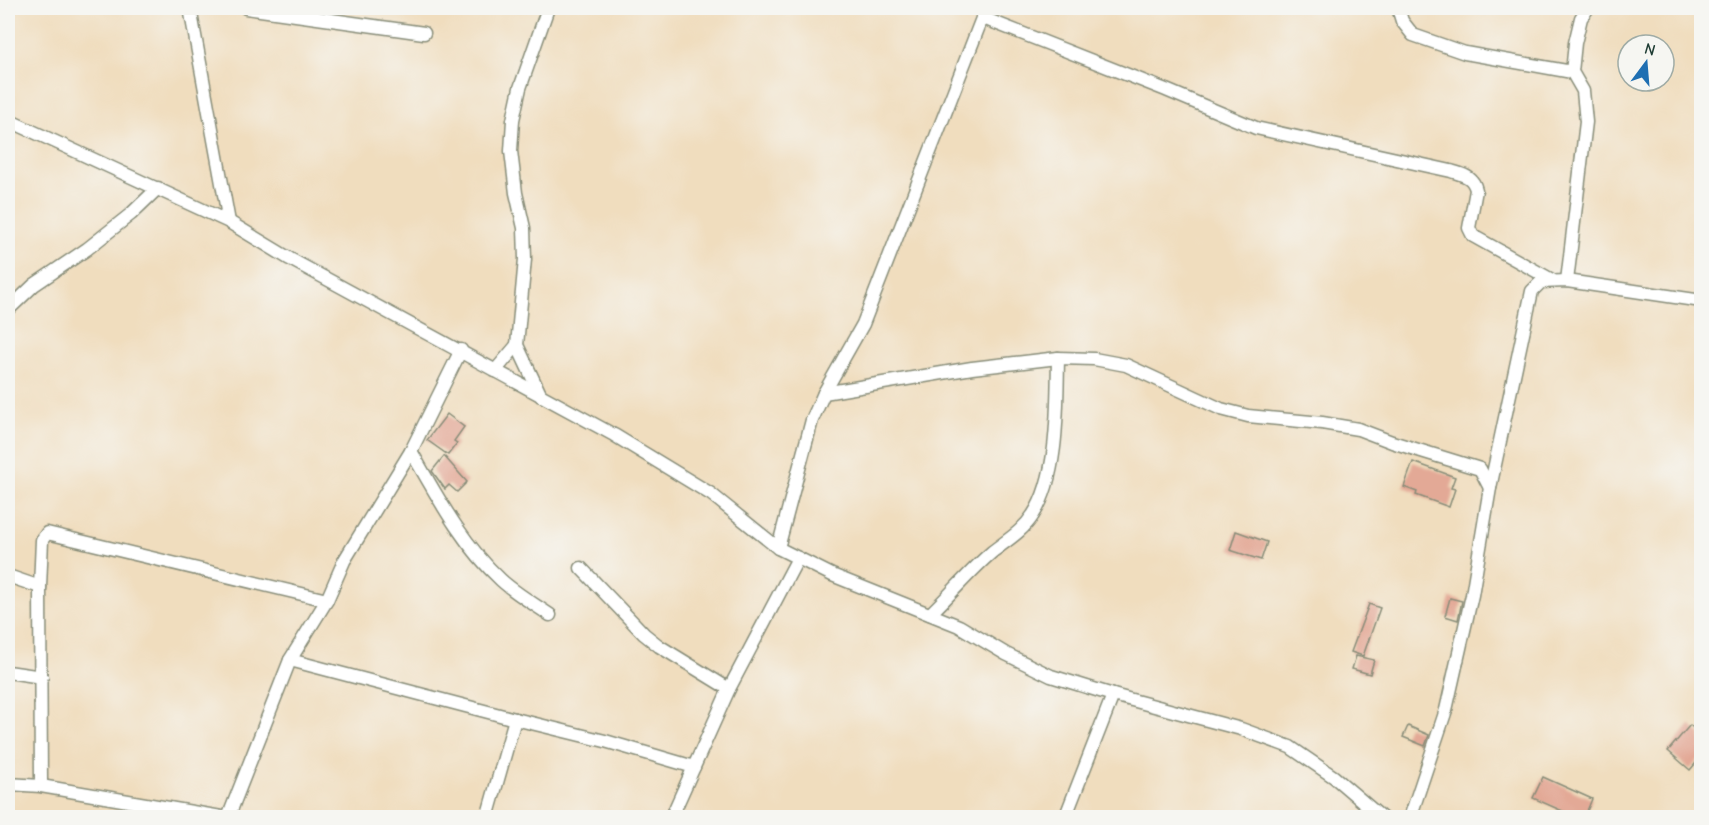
<svg xmlns="http://www.w3.org/2000/svg" width="1709" height="825" font-family="'Comic Neue',sans-serif">
<style>
.building{fill:#e3a996}
.lines{fill:none;stroke-linecap:round;stroke-linejoin:round}
.street-casing{stroke:#888d79;stroke-width:15}
.street{stroke:#fff;stroke-width:12}
</style>
<rect width="100%" height="100%" fill="#f6f6f2"/>
<filter id="ink" filterUnits="userSpaceOnUse"><feTurbulence type="fractalNoise" baseFrequency=".0167" numOctaves="2"/><feDisplacementMap in="SourceGraphic" scale="12" xChannelSelector="R" yChannelSelector="G"/><feConvolveMatrix kernelMatrix="1 2 1 2 8 2 1 2 1" color-interpolation-filters="sRGB"/></filter>
<filter id="wash" filterUnits="userSpaceOnUse"><feTurbulence type="fractalNoise" baseFrequency=".008" numOctaves="4" result="noise"/><feDisplacementMap in="SourceGraphic" scale="24" xChannelSelector="R" yChannelSelector="G"/><feGaussianBlur stdDeviation="1.35" result="paint"/><feColorMatrix in="noise" values="0 0 0 0 0 0 0 0 0 0 0 0 0 0 0 0 0 1.4 0 .05"/><feComposite in="paint" operator="in"/></filter>
<g filter="url(#wash)">
<rect width="100%" height="100%" fill="#f0ddbe"/>
<g id="blocks">
<g class="building">
<path d="M 447,414 L 464,427 L 454,441 L 457,443 L 448,455 L 427,440 Z"/>
<path d="M 444,456 L 467,482 L 457,492 L 449,485 L 445,489 L 432,471 Z"/>
<path d="M 1413,462 L 1455,477 L 1451,488 L 1455,489 L 1449,507 L 1416,495 L 1417,492 L 1404,487 Z"/>
<path d="M 1236,531 L 1267,542 L 1261,560 L 1230,550 Z"/>
<path d="M 1450,598 L 1462,601 L 1458,620 L 1445,616 Z"/>
<path d="M 1369,604 L 1380,608 L 1363,656 L 1351,652 Z"/>
<path d="M 1356,656 L 1374,660 L 1370,674 L 1352,669 Z"/>
<path d="M 1690,725 L 1701,735 L 1701,757 L 1690,770 L 1668,751 Z"/>
<path d="M 1408,726 L 1429,735 L 1425,746 L 1403,737 Z"/>
<path d="M 1543,777 L 1592,799 L 1584,818 L 1565,818 L 1567,813 L 1533,798 Z"/>
</g>
</g>
</g>
<g filter="url(#ink)">
<use href="#blocks" fill-opacity="0" stroke="#888d79" stroke-width="1.5"/>
<g class="lines">
<defs>
<g id="street">
<path d="M 190,8 L 229,222"/>
<path d="M 246,8 L 424,33"/>
<path d="M 1398,8 L 1402,21 L 1413,35 L 1465,53 L 1572,72"/>
<path d="M 983,18 L 1166,90 L 1256,128 L 1451,171 C 1463,175 1473,176 1476,190 L 1469,228 L 1473,236 L 1552,280"/>
<path d="M 8,120 L 229,222 L 290,259 L 614,435 L 711,494 L 778,548 L 832,575 L 959,626 L 1006,654 L 1051,676 L 1113,695 L 1241,729 L 1290,747 L 1334,777 L 1382,818"/>
<path d="M 1567,281 L 1586,122 L 1583,91 L 1572,72 L 1575,43 L 1581,18 L 1588,8"/>
<path d="M 10,308 L 34,285 L 87,249 L 131,214 L 158,188"/>
<path d="M 495,371 L 517,345"/>
<path d="M 824,393 L 972,368 L 1058,358 L 1094,359 L 1126,365 L 1221,409 L 1248,416 L 1322,423 L 1358,429 L 1392,442 L 1480,469 L 1490,488"/>
<path d="M 541,396 L 517,345 L 525,259 L 524,228 L 516,193 L 511,151 L 513,120 L 520,88 L 548,8"/>
<path d="M 411,451 C 437,496 462,544 501,580 C 515,593 534,604 550,615"/>
<path d="M 778,548 L 812,420 L 824,393 L 863,324 L 986,8"/>
<path d="M 581,568 L 644,634 L 659,646 L 729,689"/>
<path d="M 8,576 L 40,587"/>
<path d="M 930,614 C 951,594 970,571 992,552 C 1006,541 1023,531 1033,515 C 1059,476 1057,404 1058,358"/>
<path d="M 290,660 L 515,719 L 605,741 L 694,767"/>
<path d="M 8,672 L 42,677"/>
<path d="M 8,784 L 41,786 L 227,818"/>
<path d="M 41,786 L 40,587 L 42,540 L 47,533 L 327,600"/>
<path d="M 228,818 L 290,660 L 327,600 L 344,561 L 411,451 L 461,350"/>
<path d="M 487,818 L 515,719"/>
<path d="M 671,818 L 729,689 L 798,558"/>
<path d="M 1065,818 L 1113,695"/>
<path d="M 1410,818 L 1446,710 L 1472,595 L 1490,488 L 1532,291 L 1541,282 L 1567,281 L 1702,301"/>
<path d="M 1697,818 L 1702,813"/>
</g>
</defs>
<use href="#street" class="street-casing"/>
<use href="#street" class="street"/>
</g>
</g>
<rect width="1709" height="825" fill="none" stroke="#f6f6f2" stroke-width="30"/>
<g transform="translate(1646 63) rotate(16)"><circle r="28" fill="#f6f6f2" stroke="#a0aca6" stroke-width="1.5"/>
<path d="M0-4.5L10 22L0 15L-10 22Z" fill="#1f6fb2"/>
<text y="-9" font-size="16" font-weight="bold" text-anchor="middle" fill="#1f3d34">N</text>
</g>
</svg>
